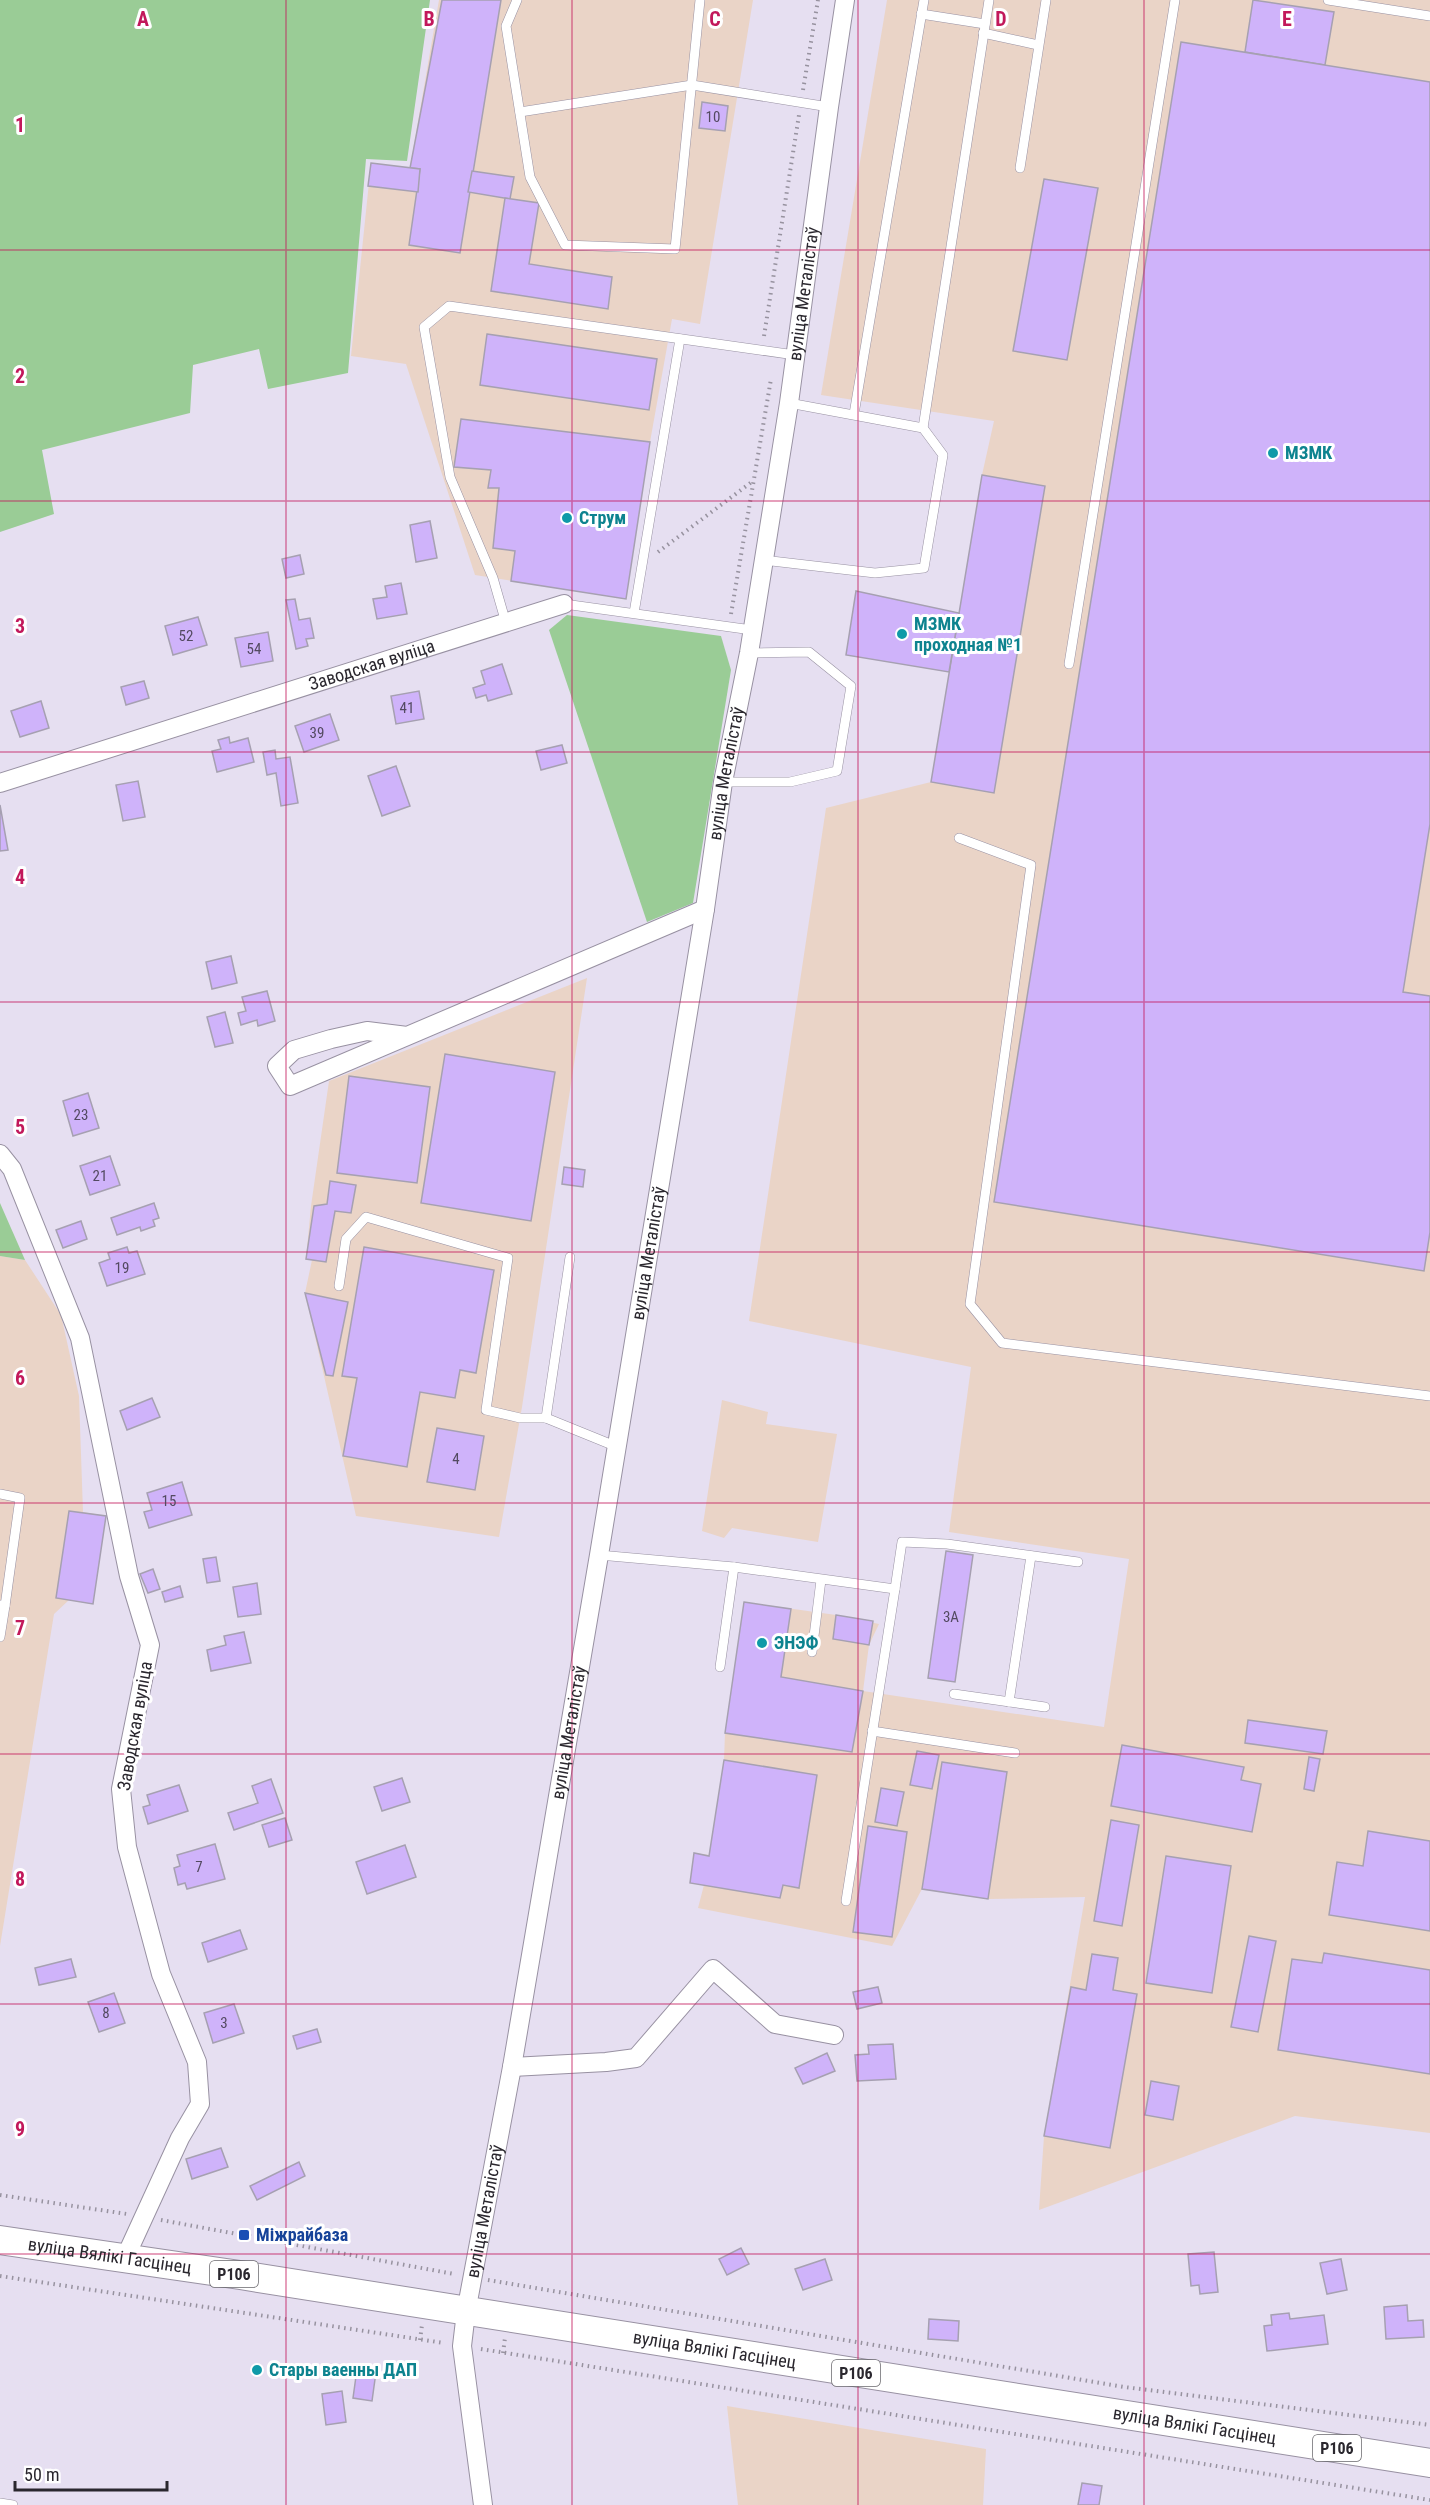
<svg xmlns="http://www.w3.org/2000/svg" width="1430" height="2505" font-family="'Roboto Condensed',sans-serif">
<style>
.industrial{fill:#ead4c7}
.green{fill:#9acc96}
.building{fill:#cfb3fa;stroke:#a6a0b1;stroke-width:1.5}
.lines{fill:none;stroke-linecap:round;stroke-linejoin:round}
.service-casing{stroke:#9891a2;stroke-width:10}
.minor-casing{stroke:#9891a2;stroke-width:20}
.primary-casing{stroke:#9891a2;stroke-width:30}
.path{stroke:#97929f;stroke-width:4;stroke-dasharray:1.5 4.5;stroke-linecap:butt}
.service{stroke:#fff;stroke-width:9}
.minor{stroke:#fff;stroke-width:18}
.primary{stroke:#fff;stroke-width:28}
.grid{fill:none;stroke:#c2185b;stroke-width:1.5;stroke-opacity:0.55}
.culture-dot{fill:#0f9aa8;stroke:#fff;stroke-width:2}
.transit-dot{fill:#1a4fb4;stroke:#fff;stroke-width:2}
.labels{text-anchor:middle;stroke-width:6;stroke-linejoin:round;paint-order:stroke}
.number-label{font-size:15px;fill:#534a61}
.shield{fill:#fff;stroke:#6a686d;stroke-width:1.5}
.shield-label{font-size:16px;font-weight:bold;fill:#2a272e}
.street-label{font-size:18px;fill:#2a272e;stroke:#fff}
.culture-label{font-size:18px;font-weight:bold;fill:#0d838f;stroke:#fff;text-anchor:start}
.transit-label{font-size:18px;font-weight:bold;fill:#164399;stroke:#fff;text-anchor:start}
.grid-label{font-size:20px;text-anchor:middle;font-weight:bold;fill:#c2185b;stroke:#fff;stroke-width:6;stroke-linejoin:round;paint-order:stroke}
</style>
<rect width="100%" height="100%" fill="#e6dff1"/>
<g class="industrial">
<path d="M 439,0 L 753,0 L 700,324 L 672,319 L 650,442 L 626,599 L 475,575 L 406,364 L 351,356 L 371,163 L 410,168 Z"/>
<path d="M 887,0 L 1430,0 L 1430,2133 L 1295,2116 L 1039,2210 L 1044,2136 L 1085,1897 L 988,1899 L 922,1889 L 892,1946 L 698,1908 L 704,1885 L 690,1883 L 694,1853 L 709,1855 L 724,1760 L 725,1733 L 744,1602 L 836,1615 L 879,1624 L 869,1645 L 863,1691 L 1104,1727 L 1129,1559 L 949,1532 L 971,1367 L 749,1321 L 826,808 L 931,782 L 982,475 L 994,421 L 821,395 Z"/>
<path d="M 587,978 L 522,1407 L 499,1537 L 356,1516 L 305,1293 L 312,1260 L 306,1259 L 311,1206 L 329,1081 Z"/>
<path d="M 0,1256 L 25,1260 L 61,1315 L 79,1396 L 83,1512 L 106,1516 L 93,1604 L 69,1600 L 54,1614 L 0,1946 Z"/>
<path d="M 722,1400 L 768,1412 L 766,1424 L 837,1434 L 818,1542 L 732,1528 L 724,1538 L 702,1531 Z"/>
<path d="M 727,2406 L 986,2449 L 983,2505 L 738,2505 Z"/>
</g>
<g class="green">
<path d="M 0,0 L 430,0 L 407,161 L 366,159 L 348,373 L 268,389 L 259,349 L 193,365 L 190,413 L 42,450 L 54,514 L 0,532 Z"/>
<path d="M 567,615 L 721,636 L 731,670 L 693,903 L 647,922 L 549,630 Z"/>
<path d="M 0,1203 L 25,1260 L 0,1256 Z"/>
</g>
<g class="building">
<path d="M 442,0 L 501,0 L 460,253 L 409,245 L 420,169 L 410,168 Z"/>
<path d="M 1253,0 L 1334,12 L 1325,65 L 1245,52 Z"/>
<path d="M 1181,42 L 1430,82 L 1430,824 L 1403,992 L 1430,996 L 1430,1232 L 1424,1271 L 994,1202 Z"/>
<path d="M 702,102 L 728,106 L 725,131 L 699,128 Z"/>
<path d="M 371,163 L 420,169 L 418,192 L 368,186 Z"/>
<path d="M 472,171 L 514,177 L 510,199 L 468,192 Z"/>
<path d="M 1044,179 L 1098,188 L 1067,360 L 1013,351 Z"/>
<path d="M 505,198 L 539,203 L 529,264 L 612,277 L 608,309 L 491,291 Z"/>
<path d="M 487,334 L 657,359 L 649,410 L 480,385 Z"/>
<path d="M 461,419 L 650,442 L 626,599 L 511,581 L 515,551 L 493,548 L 499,488 L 488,488 L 491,470 L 454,467 Z"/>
<path d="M 982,475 L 1045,486 L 994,793 L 931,782 Z"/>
<path d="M 430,521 L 437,558 L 416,562 L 410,525 Z"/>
<path d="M 300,555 L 304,574 L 286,578 L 282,559 Z"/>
<path d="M 401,583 L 407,614 L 377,619 L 373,599 L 387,597 L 385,586 Z"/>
<path d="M 856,591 L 959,613 L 949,672 L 846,655 Z"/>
<path d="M 295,599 L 299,620 L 310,618 L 314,638 L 306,639 L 308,646 L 296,649 L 286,600 Z"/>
<path d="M 198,617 L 207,645 L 173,655 L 165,626 Z"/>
<path d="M 268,632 L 273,661 L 241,667 L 235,638 Z"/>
<path d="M 502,664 L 512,694 L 488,701 L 486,695 L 476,698 L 473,688 L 485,684 L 481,671 Z"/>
<path d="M 144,681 L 149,698 L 126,705 L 121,687 Z"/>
<path d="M 419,691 L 424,719 L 396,724 L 391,696 Z"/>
<path d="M 41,701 L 49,728 L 20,737 L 11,711 Z"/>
<path d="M 330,714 L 339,740 L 304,752 L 295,726 Z"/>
<path d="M 229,737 L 230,743 L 248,738 L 254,762 L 217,772 L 212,751 L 221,749 L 218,740 Z"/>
<path d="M 562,745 L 567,763 L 541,770 L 536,751 Z"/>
<path d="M 275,750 L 276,759 L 290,757 L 298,803 L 281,806 L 276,773 L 267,775 L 263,752 Z"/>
<path d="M 396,766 L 410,806 L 382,816 L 368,776 Z"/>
<path d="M 138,781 L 145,817 L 123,821 L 116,785 Z"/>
<path d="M 0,805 L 8,850 L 0,851 Z"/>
<path d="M 231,956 L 237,983 L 212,989 L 206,962 Z"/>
<path d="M 267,991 L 275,1021 L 258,1026 L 257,1020 L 241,1025 L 238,1013 L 246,1011 L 242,997 Z"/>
<path d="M 225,1012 L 233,1043 L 215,1047 L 207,1017 Z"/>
<path d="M 445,1054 L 555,1072 L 531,1221 L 421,1203 Z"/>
<path d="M 349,1076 L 430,1087 L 417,1183 L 337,1173 Z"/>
<path d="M 88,1093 L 99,1128 L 73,1136 L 63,1101 Z"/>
<path d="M 110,1156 L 120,1185 L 90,1195 L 80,1166 Z"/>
<path d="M 564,1167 L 585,1170 L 583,1187 L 562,1184 Z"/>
<path d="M 330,1181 L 356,1185 L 351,1213 L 335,1211 L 326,1262 L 306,1259 L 314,1206 L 327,1204 Z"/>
<path d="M 154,1203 L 159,1218 L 153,1220 L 155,1226 L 141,1231 L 140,1227 L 117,1235 L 111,1218 Z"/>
<path d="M 81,1221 L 87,1239 L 63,1248 L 56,1230 Z"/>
<path d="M 127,1247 L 129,1253 L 137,1251 L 145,1274 L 107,1286 L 99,1263 L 110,1259 L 108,1253 Z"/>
<path d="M 364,1247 L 494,1270 L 476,1373 L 460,1370 L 455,1398 L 420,1392 L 407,1467 L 343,1456 L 357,1378 L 342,1376 Z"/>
<path d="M 305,1293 L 348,1302 L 333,1376 L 326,1375 Z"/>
<path d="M 152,1398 L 160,1417 L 127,1430 L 120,1411 Z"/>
<path d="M 437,1428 L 484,1436 L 475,1490 L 427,1482 Z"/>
<path d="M 182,1482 L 192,1515 L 149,1528 L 144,1512 L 152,1510 L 147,1493 Z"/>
<path d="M 69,1511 L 106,1516 L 93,1604 L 56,1598 Z"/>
<path d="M 946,1551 L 973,1555 L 955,1682 L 928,1678 Z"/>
<path d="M 216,1557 L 220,1581 L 207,1583 L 203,1559 Z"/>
<path d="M 153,1569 L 160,1589 L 148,1593 L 140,1574 Z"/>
<path d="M 257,1583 L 261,1614 L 238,1617 L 233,1587 Z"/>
<path d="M 180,1586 L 183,1597 L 165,1602 L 162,1592 Z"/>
<path d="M 744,1602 L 791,1609 L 781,1677 L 863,1691 L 852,1752 L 725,1733 Z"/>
<path d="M 836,1615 L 873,1621 L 869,1645 L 833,1639 Z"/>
<path d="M 244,1632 L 251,1663 L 211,1671 L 207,1650 L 226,1645 L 224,1636 Z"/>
<path d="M 1248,1720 L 1327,1731 L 1323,1754 L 1245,1743 Z"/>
<path d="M 1122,1745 L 1244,1767 L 1241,1780 L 1261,1784 L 1252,1832 L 1111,1806 Z"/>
<path d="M 917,1751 L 939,1755 L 932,1789 L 910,1785 Z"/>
<path d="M 1309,1757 L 1320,1759 L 1314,1791 L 1304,1789 Z"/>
<path d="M 724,1760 L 817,1775 L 799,1888 L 783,1885 L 780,1898 L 690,1883 L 694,1853 L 709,1856 Z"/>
<path d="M 942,1762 L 1007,1772 L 988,1899 L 922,1889 Z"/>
<path d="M 402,1778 L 410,1802 L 382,1811 L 374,1787 Z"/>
<path d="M 271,1779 L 283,1813 L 234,1830 L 228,1813 L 258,1803 L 252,1786 Z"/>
<path d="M 179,1785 L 188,1811 L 148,1824 L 143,1807 L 150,1805 L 147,1795 Z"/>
<path d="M 881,1788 L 904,1792 L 897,1826 L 875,1822 Z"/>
<path d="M 285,1818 L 292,1840 L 269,1847 L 262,1825 Z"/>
<path d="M 1111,1820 L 1139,1825 L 1122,1926 L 1094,1921 Z"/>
<path d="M 868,1826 L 907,1832 L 892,1937 L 853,1932 Z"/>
<path d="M 1368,1831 L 1430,1841 L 1430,1931 L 1329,1915 L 1337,1862 L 1363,1866 Z"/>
<path d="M 215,1844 L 225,1879 L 187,1889 L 185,1883 L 178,1885 L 174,1868 L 180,1866 L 177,1855 Z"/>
<path d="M 405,1845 L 416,1877 L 367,1894 L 356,1862 Z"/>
<path d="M 1166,1856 L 1231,1866 L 1212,1993 L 1146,1983 Z"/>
<path d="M 240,1930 L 247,1949 L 208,1962 L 202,1943 Z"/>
<path d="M 1249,1936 L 1276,1941 L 1258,2032 L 1231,2027 Z"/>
<path d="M 1324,1953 L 1430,1970 L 1430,2074 L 1278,2050 L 1292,1959 L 1322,1963 Z"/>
<path d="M 1092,1954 L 1118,1958 L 1113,1990 L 1137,1994 L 1110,2148 L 1044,2136 L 1071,1987 L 1086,1990 Z"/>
<path d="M 71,1959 L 76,1977 L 39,1985 L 35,1968 Z"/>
<path d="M 878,1987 L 882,2003 L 857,2009 L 853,1992 Z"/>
<path d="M 114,1993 L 125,2023 L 99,2032 L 88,2002 Z"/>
<path d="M 234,2004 L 244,2033 L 213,2043 L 204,2013 Z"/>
<path d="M 317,2029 L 321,2042 L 297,2049 L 293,2036 Z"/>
<path d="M 893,2044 L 896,2079 L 857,2081 L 855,2055 L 869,2054 L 868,2045 Z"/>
<path d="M 827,2053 L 835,2071 L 803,2084 L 795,2068 Z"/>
<path d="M 1151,2081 L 1179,2086 L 1173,2120 L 1145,2115 Z"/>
<path d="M 221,2148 L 228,2167 L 192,2179 L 186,2159 Z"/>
<path d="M 299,2162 L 305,2176 L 257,2200 L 250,2186 Z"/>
<path d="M 741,2248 L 749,2264 L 727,2275 L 719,2259 Z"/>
<path d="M 1214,2252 L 1218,2292 L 1200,2294 L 1199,2285 L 1191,2286 L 1188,2254 Z"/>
<path d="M 825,2259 L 832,2280 L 803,2290 L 795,2269 Z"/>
<path d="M 1341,2259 L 1347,2290 L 1327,2294 L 1320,2263 Z"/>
<path d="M 1407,2305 L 1408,2321 L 1423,2320 L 1424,2337 L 1386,2339 L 1384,2307 Z"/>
<path d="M 1289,2313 L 1290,2319 L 1324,2315 L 1328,2344 L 1267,2351 L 1264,2326 L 1272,2325 L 1271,2315 Z"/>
<path d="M 929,2319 L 959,2321 L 958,2341 L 928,2339 Z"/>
<path d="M 357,2369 L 376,2372 L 372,2401 L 353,2398 Z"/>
<path d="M 342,2391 L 346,2422 L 326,2425 L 322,2394 Z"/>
<path d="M 1082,2483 L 1102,2486 L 1099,2505 L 1078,2505 Z"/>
</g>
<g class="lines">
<defs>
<g id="service">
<path d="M 517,0 L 506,26 L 530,177 L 565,245 L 675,249 L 700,0"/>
<path d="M 1328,0 L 1430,16"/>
<path d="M 921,14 L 985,24"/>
<path d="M 983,33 L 1038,45"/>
<path d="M 520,112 L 692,85 L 829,107"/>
<path d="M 1020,168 L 1046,0"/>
<path d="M 854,414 L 924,0"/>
<path d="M 923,428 L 989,0"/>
<path d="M 763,560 L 875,573 L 924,568 L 943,455 L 923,428 L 789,403"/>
<path d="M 564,604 L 752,630"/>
<path d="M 634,613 L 680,339"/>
<path d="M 506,623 L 493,578 L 450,477 L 424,327 L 449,306 L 795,355"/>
<path d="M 1069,664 L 1175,0"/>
<path d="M 723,782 L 790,782 L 837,771 L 851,686 L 809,652 L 749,653"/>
<path d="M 959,838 L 1031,865 L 970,1304 L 1002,1343 L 1430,1396"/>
<path d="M 570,1257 L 546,1418 L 615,1446"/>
<path d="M 339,1286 L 346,1239 L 366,1217 L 508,1258 L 486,1410 L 520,1418 L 546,1418"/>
<path d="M 0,1494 L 20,1498 L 5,1606"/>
<path d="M 599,1555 L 734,1567 L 895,1589 L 902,1542 L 947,1544 L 1078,1562"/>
<path d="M 0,1605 L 5,1606 L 0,1637"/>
<path d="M 812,1652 L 821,1580"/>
<path d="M 720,1667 L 734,1567"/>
<path d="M 954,1694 L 1045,1707"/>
<path d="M 1009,1702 L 1031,1556"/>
<path d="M 872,1731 L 1015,1753"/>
<path d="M 846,1901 L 895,1589"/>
<path d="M 0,2503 L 13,2505"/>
</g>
<g id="minor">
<path id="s1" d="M 0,783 L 564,604"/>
<path d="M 407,1036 L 367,1031 L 331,1039 L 294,1050 L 277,1066 L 290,1086 L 705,909"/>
<path d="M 0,1154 L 12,1169 L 80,1338 L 129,1576 L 150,1645 L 121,1789 L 127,1847 L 161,1974 L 197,2062 L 200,2104 L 180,2138 L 125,2258"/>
<path d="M 512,2067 L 606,2062 L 636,2058 L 713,1969 L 775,2024 L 834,2035"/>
<path id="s2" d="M 483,2505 L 462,2346 L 466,2312 L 512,2067 L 599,1555 L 705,909 L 723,782 L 749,653 L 789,403 L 829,107 L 845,0"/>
</g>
<g id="primary">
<path id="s3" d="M 0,2240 L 240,2275 L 1430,2463"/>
</g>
</defs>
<use href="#service" class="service-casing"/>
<use href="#minor" class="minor-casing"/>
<use href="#primary" class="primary-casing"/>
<g class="path">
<path d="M 803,90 L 818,0"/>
<path d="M 764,336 L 799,115"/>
<path d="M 658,552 L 753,481"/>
<path d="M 731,614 L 771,379"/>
<path d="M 0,2195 L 127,2214"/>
<path d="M 161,2220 L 454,2274"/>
<path d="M 0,2276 L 444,2343"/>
<path d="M 488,2280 L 1124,2387 L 1430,2425"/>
<path d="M 420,2340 L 422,2325"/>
<path d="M 481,2349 L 1430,2500"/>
<path d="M 503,2353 L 505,2338"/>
</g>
<use href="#service" class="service"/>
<use href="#minor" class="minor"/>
<use href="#primary" class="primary"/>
</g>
<path class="grid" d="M 286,0 L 286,2505M 572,0 L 572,2505M 858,0 L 858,2505M 1144,0 L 1144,2505M 0,250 L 1430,250M 0,501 L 1430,501M 0,752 L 1430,752M 0,1002 L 1430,1002M 0,1252 L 1430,1252M 0,1503 L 1430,1503M 0,1754 L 1430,1754M 0,2004 L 1430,2004M 0,2254 L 1430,2254"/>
<g class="culture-dot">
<circle cx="1273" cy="453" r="6"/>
<circle cx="567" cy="518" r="6"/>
<circle cx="902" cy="634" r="6"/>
<circle cx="762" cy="1643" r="6"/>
<circle cx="257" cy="2370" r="6"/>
</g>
<rect class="transit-dot" x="238" y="2229" width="12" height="12" rx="3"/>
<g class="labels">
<g class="number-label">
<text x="713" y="122">10</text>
<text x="186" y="641">52</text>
<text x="254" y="654">54</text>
<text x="407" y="713">41</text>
<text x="317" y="738">39</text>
<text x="81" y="1120">23</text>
<text x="100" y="1181">21</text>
<text x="122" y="1273">19</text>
<text x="456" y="1464">4</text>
<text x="169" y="1506">15</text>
<text x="951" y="1622">3А</text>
<text x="199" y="1872">7</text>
<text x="106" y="2018">8</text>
<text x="224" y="2028">3</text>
</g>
<g class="shield">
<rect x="210" y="2261" width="48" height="26" rx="4.5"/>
<rect x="832" y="2360" width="48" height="26" rx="4.5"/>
<rect x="1313" y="2435" width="48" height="26" rx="4.5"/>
</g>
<g class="shield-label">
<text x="234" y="2280">Р106</text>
<text x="856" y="2379">Р106</text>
<text x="1337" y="2454">Р106</text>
</g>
<g class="street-label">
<text dy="6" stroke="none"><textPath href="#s2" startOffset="2241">вуліца Металістаў</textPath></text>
<text dy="6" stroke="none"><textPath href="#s1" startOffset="390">Заводская вуліца</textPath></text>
<text dy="6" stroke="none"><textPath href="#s2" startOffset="1755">вуліца Металістаў</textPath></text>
<text dy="6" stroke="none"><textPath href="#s2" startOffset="1269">вуліца Металістаў</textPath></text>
<text transform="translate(135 1726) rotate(-80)" y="6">Заводская вуліца</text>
<text dy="6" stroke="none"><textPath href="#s2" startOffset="783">вуліца Металістаў</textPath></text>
<text dy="6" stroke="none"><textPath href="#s2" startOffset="297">вуліца Металістаў</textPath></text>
<text dy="6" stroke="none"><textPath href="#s3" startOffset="111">вуліца Вялікі Гасцінец</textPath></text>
<text dy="6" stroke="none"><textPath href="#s3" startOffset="723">вуліца Вялікі Гасцінец</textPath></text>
<text dy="6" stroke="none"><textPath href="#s3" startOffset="1209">вуліца Вялікі Гасцінец</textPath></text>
</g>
<g class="culture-label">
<text x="1285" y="459">МЗМК</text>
<text x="579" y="524">Струм</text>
<text x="914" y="630">МЗМК<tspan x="914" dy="21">проходная №1</tspan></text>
<text x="774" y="1649">ЭНЭФ</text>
<text x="269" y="2376">Стары ваенны ДАП</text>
</g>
<g class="transit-label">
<text x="256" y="2241">Міжрайбаза</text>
</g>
</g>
<g class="grid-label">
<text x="143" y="26">A</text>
<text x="429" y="26">B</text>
<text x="715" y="26">C</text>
<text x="1001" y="26">D</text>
<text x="1287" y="26">E</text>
<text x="20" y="132">1</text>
<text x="20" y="383">2</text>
<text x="20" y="633">3</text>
<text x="20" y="884">4</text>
<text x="20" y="1134">5</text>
<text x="20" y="1385">6</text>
<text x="20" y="1635">7</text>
<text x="20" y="1886">8</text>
<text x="20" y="2136">9</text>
</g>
<path d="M15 2481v9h152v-9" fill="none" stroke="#2a272e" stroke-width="3"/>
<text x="24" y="2481" font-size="18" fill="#2a272e" stroke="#ffffff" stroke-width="4.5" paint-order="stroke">50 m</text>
</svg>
